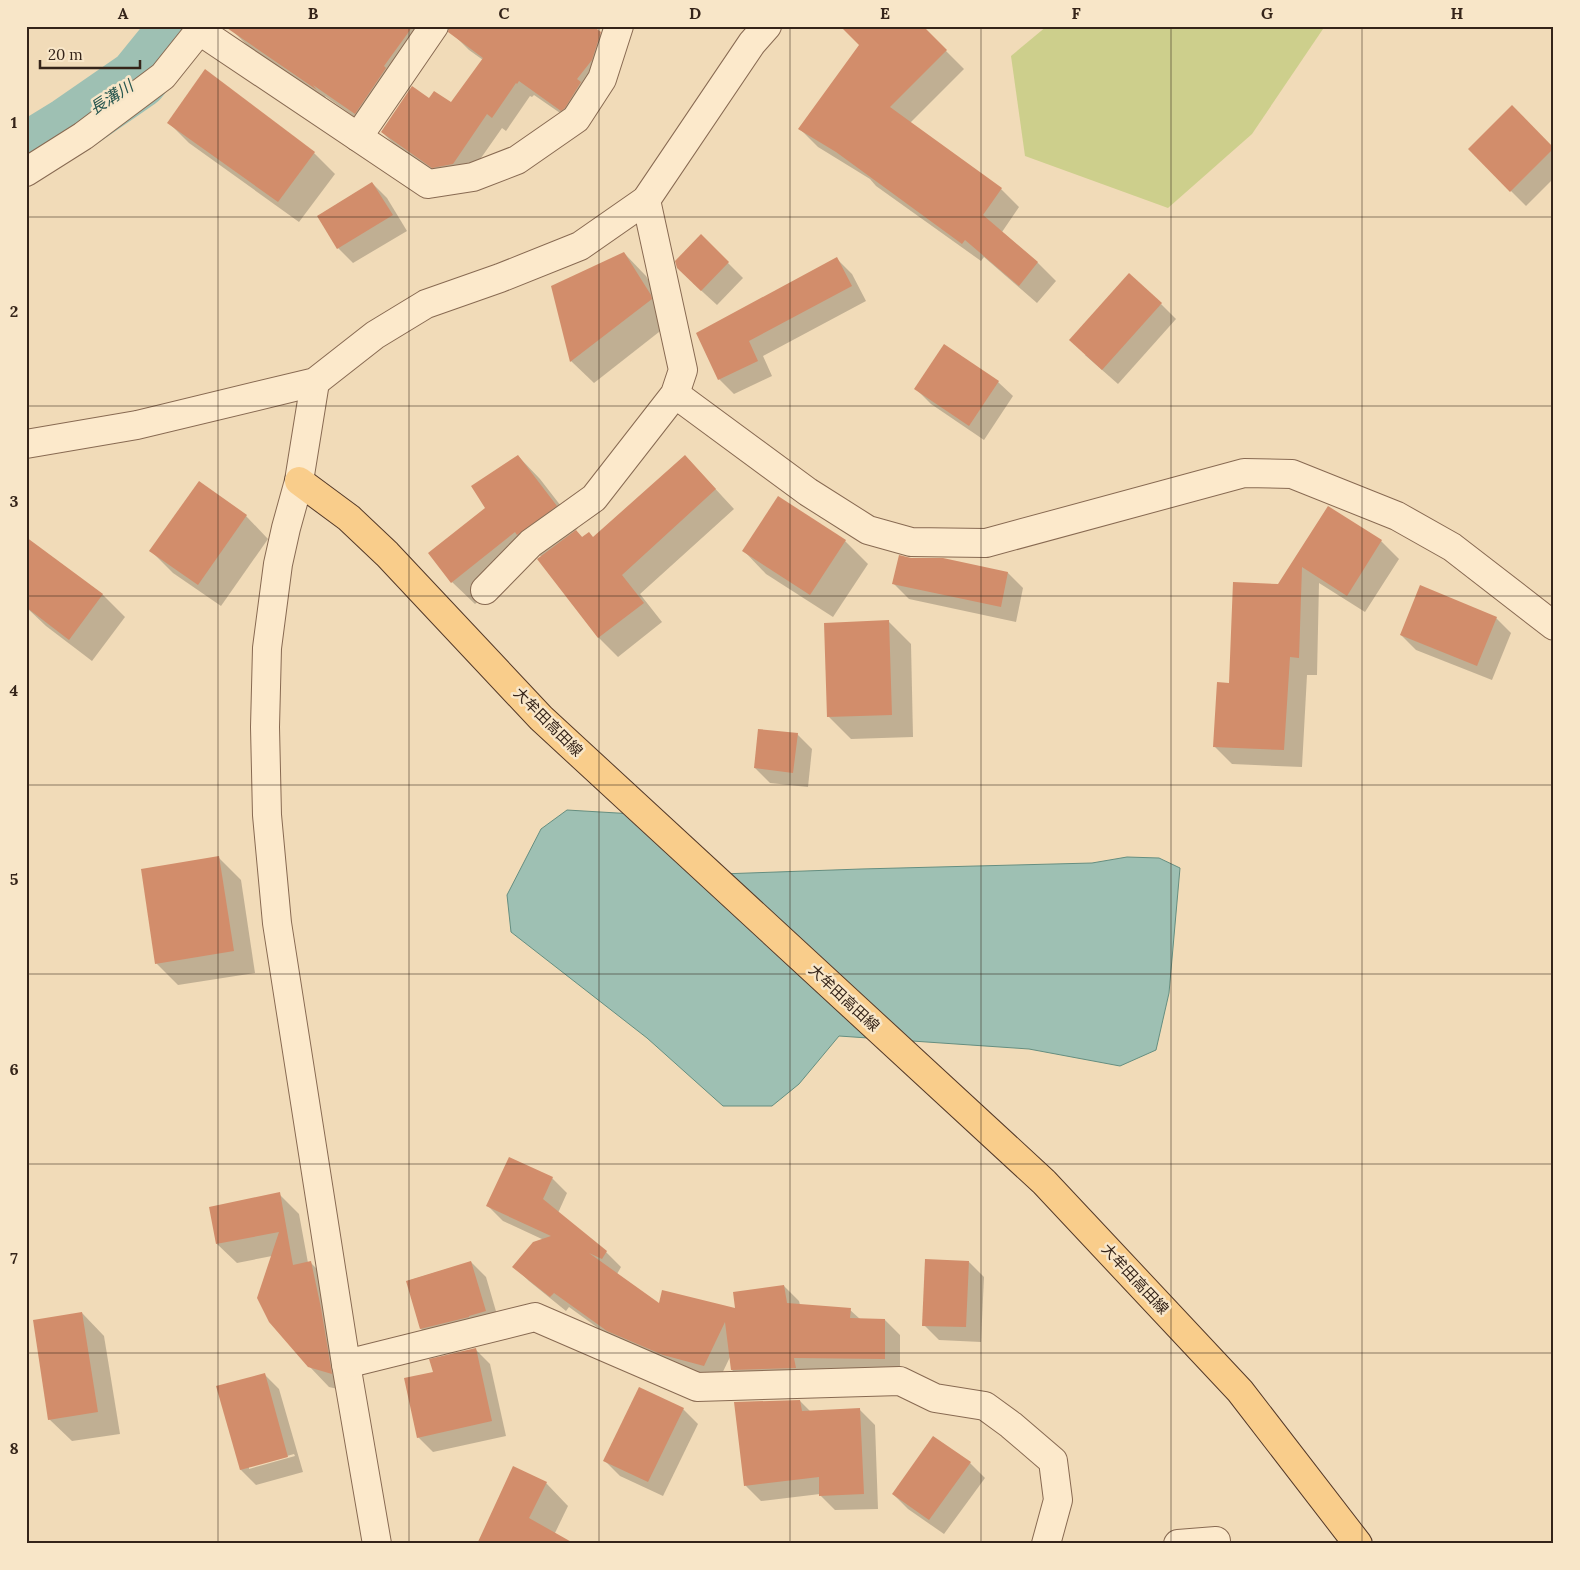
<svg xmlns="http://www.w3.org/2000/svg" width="1580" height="1570" font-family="Lora,'Noto Sans JP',serif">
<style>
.green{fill:#cdcf8c}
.water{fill:#9ec0b3;stroke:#658e80}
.shadow{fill:#0003;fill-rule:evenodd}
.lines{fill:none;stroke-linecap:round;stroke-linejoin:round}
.river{stroke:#9ec0b3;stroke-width:60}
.building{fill:#d28d6b}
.minor-casing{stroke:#886a52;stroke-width:30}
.major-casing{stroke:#543928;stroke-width:30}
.minor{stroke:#fce9cb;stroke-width:28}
.major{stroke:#f9cd8b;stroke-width:28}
.grid{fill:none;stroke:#352419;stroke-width:1;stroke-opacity:0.55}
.labels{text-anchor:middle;stroke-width:5;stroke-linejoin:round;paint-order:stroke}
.street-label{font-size:15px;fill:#352419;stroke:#f8e6c8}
.water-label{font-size:16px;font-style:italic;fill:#27564f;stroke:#f8e6c8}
.neatline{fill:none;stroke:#352419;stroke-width:2}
.grid-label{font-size:16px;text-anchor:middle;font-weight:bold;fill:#352419}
</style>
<rect width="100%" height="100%" fill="#f1dbb8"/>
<path class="green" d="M 1047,26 L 1325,26 L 1252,134 L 1168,208 L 1025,156 L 1011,56 Z"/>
<path class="water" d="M 567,810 L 634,814 L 721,874 L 861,869 L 1092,863 L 1127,857 L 1159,858 L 1180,868 L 1169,993 L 1156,1050 L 1120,1066 L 1029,1049 L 839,1036 L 799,1084 L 772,1106 L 723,1106 L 647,1038 L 511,932 L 507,895 L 541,829 Z"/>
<g class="shadow">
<path d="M 236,26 L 439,26 L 370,128 L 325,96 L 328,102 L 248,46 L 233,31 Z"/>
<path d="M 921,26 L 964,69 L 910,123 L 1001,189 L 1019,207 L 1002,232 L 1038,263 L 1056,281 L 1037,303 L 984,257 L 981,261 L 876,186 L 870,179 L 818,147 L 800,129 Z"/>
<path d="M 600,33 L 614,47 L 576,124 L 534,95 L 532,97 L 530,96 L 506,131 L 502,128 L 467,178 L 448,181 L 396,146 L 382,132 L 429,100 L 451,104 L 483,60 L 469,50 L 455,36 Z"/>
<path d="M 205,71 L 314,153 L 335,174 L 299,222 L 189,143 L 169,123 Z"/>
<path d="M 1512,107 L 1554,149 L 1554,178 L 1526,206 L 1469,149 Z"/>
<path d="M 372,183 L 387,198 L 407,231 L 353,263 L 338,248 L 318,216 Z"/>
<path d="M 701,236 L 743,278 L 717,305 L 693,283 Z"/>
<path d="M 624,253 L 646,276 L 673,321 L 594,383 L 571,361 L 553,287 Z"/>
<path d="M 837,259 L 852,274 L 866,301 L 763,356 L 772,376 L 734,394 L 719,379 L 698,333 Z"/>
<path d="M 1161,304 L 1176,319 L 1118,384 L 1085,355 Z"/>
<path d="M 998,382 L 1013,396 L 984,440 L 931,404 L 916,389 Z"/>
<path d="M 518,456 L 540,479 L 578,528 L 575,531 L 583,538 L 594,539 L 685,456 L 734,509 L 640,594 L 662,622 L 618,657 L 599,638 L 539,560 L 542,557 L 538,554 L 475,604 L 452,582 L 487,508 Z"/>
<path d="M 779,498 L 845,541 L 868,564 L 833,617 L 766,574 L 744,551 Z"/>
<path d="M 1328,507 L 1381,541 L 1399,559 L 1365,612 L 1319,583 L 1317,675 L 1307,675 L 1302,767 L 1232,764 L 1214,746 L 1230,684 Z"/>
<path d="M 246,516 L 268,539 L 221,606 L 173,573 L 151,551 Z"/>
<path d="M 26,538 L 103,595 L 125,617 L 92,661 L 46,626 L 26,607 Z"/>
<path d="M 911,559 L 942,559 L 1008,573 L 1023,588 L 1016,622 L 909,599 L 894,584 Z"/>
<path d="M 1496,618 L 1511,633 L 1492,680 L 1416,650 L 1401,635 Z"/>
<path d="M 888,621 L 911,644 L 913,737 L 851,739 L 829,717 Z"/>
<path d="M 797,734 L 812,749 L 808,787 L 770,783 L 755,768 Z"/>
<path d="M 219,858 L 241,880 L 255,973 L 178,985 L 156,963 Z"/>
<path d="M 552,1178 L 567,1193 L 558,1213 L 606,1252 L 621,1267 L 617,1274 L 660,1305 L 737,1310 L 784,1286 L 799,1301 L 800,1305 L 850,1310 L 860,1319 L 885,1320 L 900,1335 L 900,1373 L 747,1385 L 732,1370 L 730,1357 L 719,1380 L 680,1370 L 623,1346 L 569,1307 L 566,1311 L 529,1281 L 514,1266 L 544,1240 L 503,1221 L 488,1206 Z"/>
<path d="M 279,1194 L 299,1214 L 308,1263 L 310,1262 L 330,1282 L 351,1392 L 329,1387 L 309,1366 L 272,1256 L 237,1263 L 217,1244 Z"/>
<path d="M 471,1262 L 486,1277 L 500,1325 L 436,1344 L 421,1329 L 407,1281 Z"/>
<path d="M 969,1262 L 984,1277 L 981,1342 L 939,1340 L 924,1325 Z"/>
<path d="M 82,1313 L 104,1336 L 120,1434 L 72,1441 L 49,1419 Z"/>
<path d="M 475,1349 L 490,1364 L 506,1436 L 433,1452 L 418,1437 L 434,1373 Z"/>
<path d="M 264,1374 L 279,1389 L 303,1472 L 256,1485 L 241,1470 L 218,1387 ZM 294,1454 L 295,1456 L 249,1469 L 249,1467 Z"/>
<path d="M 800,1401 L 811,1412 L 860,1410 L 875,1425 L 878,1509 L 835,1510 L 820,1495 L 820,1494 L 761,1501 L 746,1486 L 736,1403 Z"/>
<path d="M 683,1409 L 698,1424 L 663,1496 L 620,1476 L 605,1461 Z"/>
<path d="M 970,1463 L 985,1478 L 944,1534 L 908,1509 L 893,1494 Z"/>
<path d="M 546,1483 L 568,1506 L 554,1535 L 478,1544 Z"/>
</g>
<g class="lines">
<path class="river" d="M 26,153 L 70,126 L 138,79 L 181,26"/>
</g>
<g class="building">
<path d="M 224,26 L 413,26 L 384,66 L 386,68 L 355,114 L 313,85 L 317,90 Z"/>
<path d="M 449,26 L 593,26 L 601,32 L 592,60 L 577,79 L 581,82 L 565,108 L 561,111 L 519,81 L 517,84 L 516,83 L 492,118 L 487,114 L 453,164 L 432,168 L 381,132 L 412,86 L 429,98 L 434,91 L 451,102 L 483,58 L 448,32 Z"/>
<path d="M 840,26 L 923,26 L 947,50 L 890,107 L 1002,188 L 983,215 L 1038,262 L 1019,286 L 965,240 L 962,244 L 836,152 L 798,129 L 859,45 Z"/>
<path d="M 205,69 L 315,152 L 278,202 L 167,123 Z"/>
<path d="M 1512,105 L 1554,148 L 1510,192 L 1468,149 Z"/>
<path d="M 372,182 L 393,215 L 337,249 L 317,216 Z"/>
<path d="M 701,234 L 729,262 L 701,291 L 677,268 L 675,261 Z"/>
<path d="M 624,252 L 651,295 L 652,299 L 570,362 L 551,286 Z"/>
<path d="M 837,257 L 852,286 L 749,341 L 758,361 L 718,380 L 696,333 Z"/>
<path d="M 1129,273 L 1162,303 L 1102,370 L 1069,340 Z"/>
<path d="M 944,344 L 999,381 L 969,426 L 914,389 Z"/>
<path d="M 518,455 L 557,506 L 517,535 L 515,532 L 451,583 L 428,553 L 485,508 L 471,486 Z"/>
<path d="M 685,455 L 716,489 L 622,575 L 644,603 L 598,638 L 537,559 L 576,530 L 582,537 L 589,532 L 593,537 Z"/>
<path d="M 199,481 L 247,515 L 198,585 L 149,551 Z"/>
<path d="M 778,496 L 846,540 L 810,595 L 742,551 Z"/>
<path d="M 1328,506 L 1382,540 L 1347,596 L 1302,567 L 1299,658 L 1290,657 L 1284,750 L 1213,747 L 1217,682 L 1229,683 L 1233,582 L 1278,584 Z"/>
<path d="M 26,537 L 103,594 L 69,640 L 26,607 Z"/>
<path d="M 899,555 L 911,558 L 943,558 L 1008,572 L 1001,607 L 892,584 Z"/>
<path d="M 1420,585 L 1497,617 L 1477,666 L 1400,635 Z"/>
<path d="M 889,620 L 892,715 L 827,717 L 824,623 Z"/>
<path d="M 758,729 L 798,733 L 793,773 L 754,768 Z"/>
<path d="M 219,856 L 234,951 L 155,964 L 141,869 Z"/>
<path d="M 509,1157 L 553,1177 L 543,1199 L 607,1251 L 602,1259 L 589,1253 L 659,1303 L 662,1290 L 735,1308 L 733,1292 L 784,1285 L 787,1303 L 851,1308 L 850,1318 L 885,1319 L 885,1359 L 794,1358 L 796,1368 L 731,1370 L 725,1322 L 704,1366 L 663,1355 L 607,1331 L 554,1293 L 550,1297 L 512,1267 L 533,1242 L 551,1236 L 486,1206 Z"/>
<path d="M 280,1192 L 293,1265 L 311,1261 L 321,1308 L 332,1374 L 308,1367 L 269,1322 L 257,1298 L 279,1232 L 216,1244 L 209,1207 Z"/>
<path d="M 925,1259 L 969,1261 L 966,1327 L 922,1326 Z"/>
<path d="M 471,1261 L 486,1311 L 469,1316 L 469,1317 L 420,1329 L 406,1281 Z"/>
<path d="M 82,1312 L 98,1412 L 48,1420 L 33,1320 Z"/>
<path d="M 476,1348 L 492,1421 L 417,1438 L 404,1378 L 433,1372 L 429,1359 Z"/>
<path d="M 265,1373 L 288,1457 L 240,1470 L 216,1386 Z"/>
<path d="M 639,1387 L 684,1408 L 648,1482 L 603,1461 Z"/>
<path d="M 800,1400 L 802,1411 L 860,1408 L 864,1494 L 819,1496 L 819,1477 L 744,1486 L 734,1402 Z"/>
<path d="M 933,1436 L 971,1462 L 929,1520 L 892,1494 Z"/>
<path d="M 513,1466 L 547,1482 L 529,1518 L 575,1544 L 477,1544 Z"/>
</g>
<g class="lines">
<defs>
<g id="minor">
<path d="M 200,31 L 428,184 L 473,177 L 517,160 L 576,119 L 602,79 L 619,26"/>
<path d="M 358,137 L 434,26"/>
<path d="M 26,172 L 83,136 L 163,76 L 203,26"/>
<path d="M 315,382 L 299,481 L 286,528 L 278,564 L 267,648 L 265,727 L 267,815 L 277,923 L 346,1364 L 377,1544"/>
<path d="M 675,394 L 808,492 L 868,530 L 911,542 L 986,543 L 1244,473 L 1292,474 L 1397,516 L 1452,547 L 1554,626"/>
<path d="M 26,444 L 137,425 L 315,382 L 375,335 L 426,304 L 500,278 L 580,246 L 646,200 L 752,43 L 767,26"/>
<path d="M 485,590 L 531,543 L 594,498 L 675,394 L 683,370 L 646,200"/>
<path d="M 346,1364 L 535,1317 L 697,1387 L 900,1381 L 935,1398 L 985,1406 L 1011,1425 L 1053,1461 L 1058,1500 L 1046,1544"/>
<path d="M 1178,1544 L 1216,1541"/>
</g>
<path id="major" d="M 299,481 L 349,518 L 387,554 L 541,718 L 1044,1182 L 1240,1391 L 1358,1544"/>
</defs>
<use href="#minor" class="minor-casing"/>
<use href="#major" class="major-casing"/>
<use href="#minor" class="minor"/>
<use href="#major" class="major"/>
</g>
<path class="grid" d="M 218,26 L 218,1544M 409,26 L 409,1544M 599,26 L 599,1544M 790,26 L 790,1544M 981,26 L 981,1544M 1171,26 L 1171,1544M 1362,26 L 1362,1544M 26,217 L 1554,217M 26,406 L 1554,406M 26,596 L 1554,596M 26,785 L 1554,785M 26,974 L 1554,974M 26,1164 L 1554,1164M 26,1353 L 1554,1353"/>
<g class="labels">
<g class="street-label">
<text transform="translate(548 722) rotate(45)" y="5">大牟田高田線</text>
<text transform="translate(844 998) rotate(43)" y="5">大牟田高田線</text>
<text transform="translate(1135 1279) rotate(47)" y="5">大牟田高田線</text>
</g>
<g class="water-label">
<text transform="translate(111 97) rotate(-33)" y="6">長溝川</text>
</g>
</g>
<rect width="1580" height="1570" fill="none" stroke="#f8e6c8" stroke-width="55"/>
<path d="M40 60v8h100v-8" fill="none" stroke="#352419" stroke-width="2.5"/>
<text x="48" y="60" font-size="15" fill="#352419" stroke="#f8e6c8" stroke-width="4" paint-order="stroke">20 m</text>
<rect x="28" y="28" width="1524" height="1514" class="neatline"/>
<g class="grid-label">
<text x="123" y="19">A</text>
<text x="313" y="19">B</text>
<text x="504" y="19">C</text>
<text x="695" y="19">D</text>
<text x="885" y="19">E</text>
<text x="1076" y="19">F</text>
<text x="1267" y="19">G</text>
<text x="1457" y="19">H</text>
<text x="14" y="128">1</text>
<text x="14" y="317">2</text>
<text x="14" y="507">3</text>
<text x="14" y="696">4</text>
<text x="14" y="885">5</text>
<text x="14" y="1075">6</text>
<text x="14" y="1264">7</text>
<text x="14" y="1454">8</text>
</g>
</svg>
